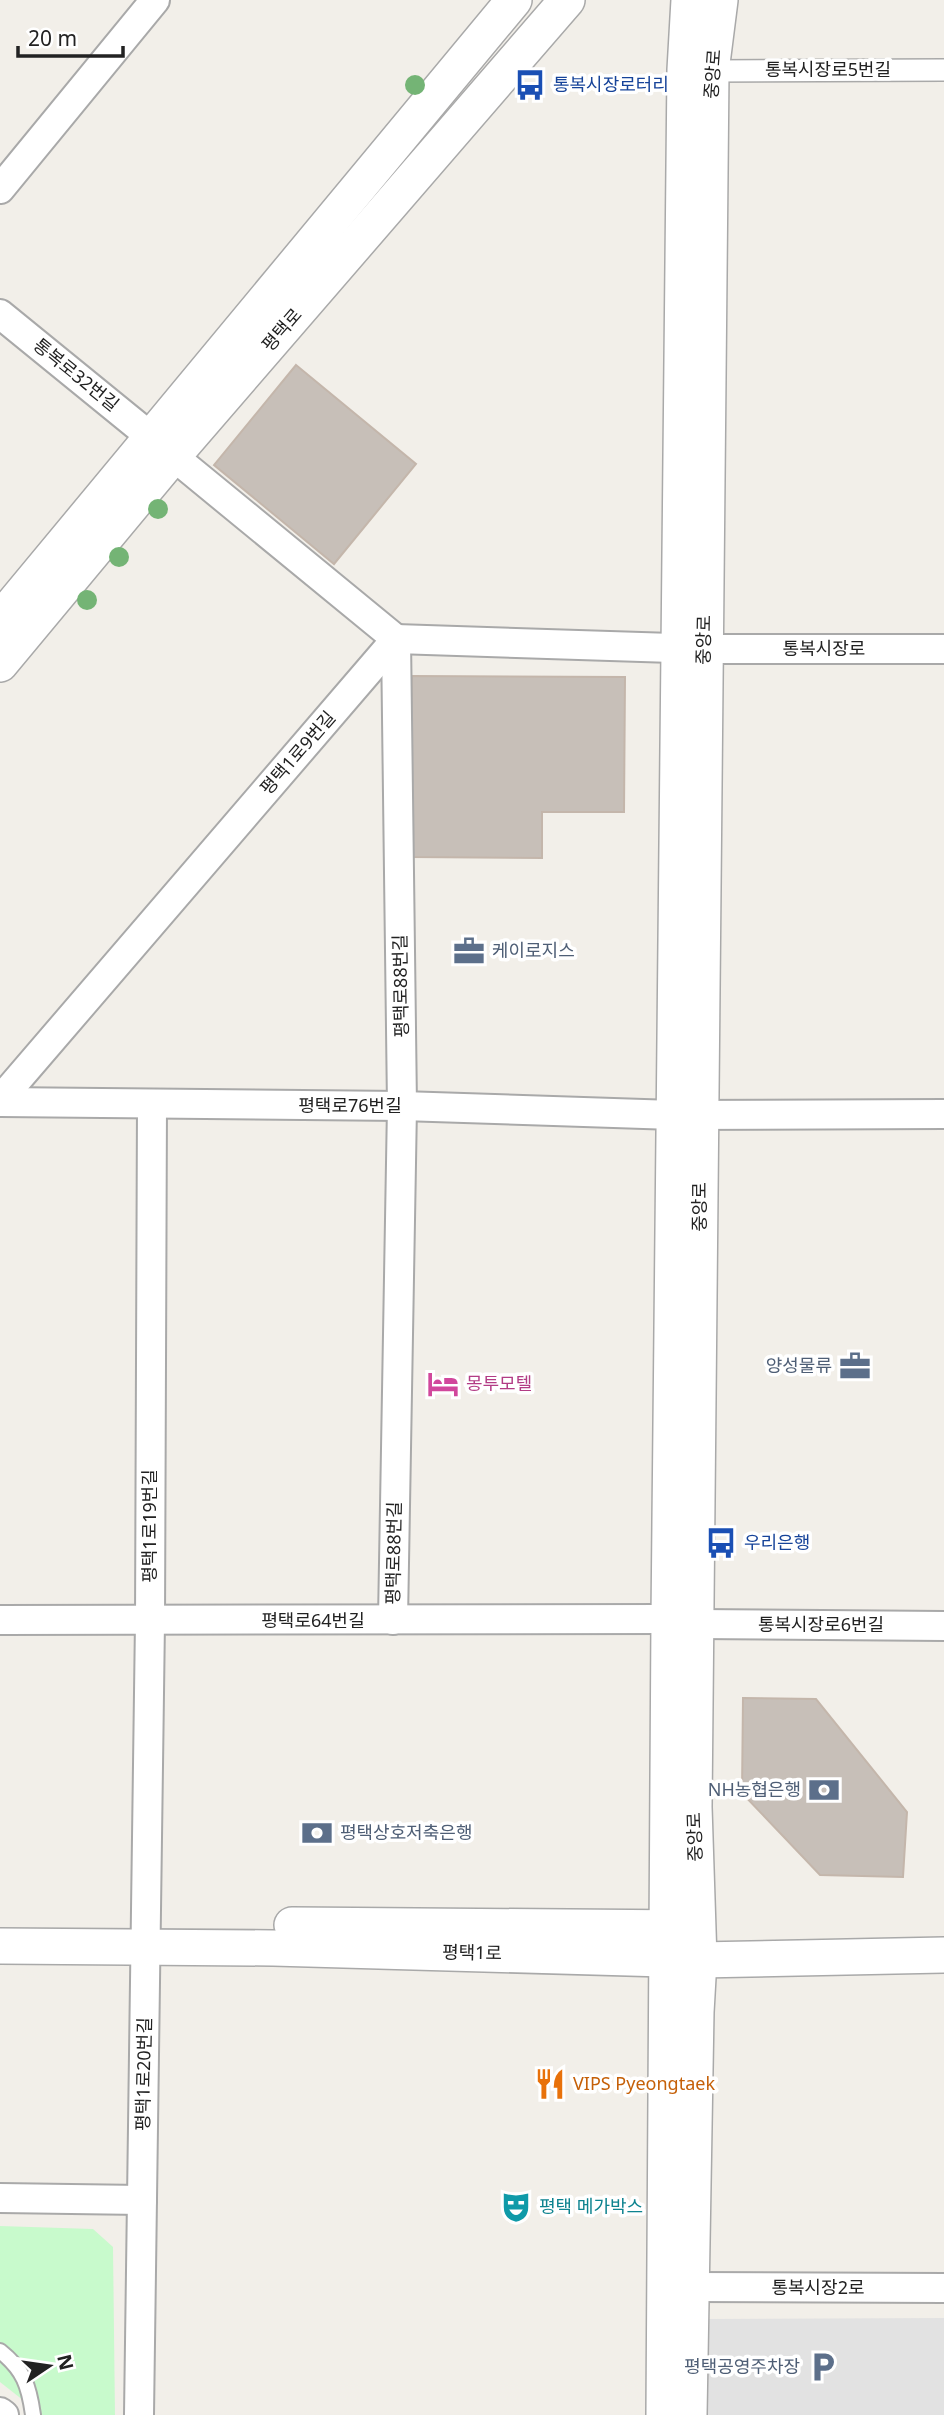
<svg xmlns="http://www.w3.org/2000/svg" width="944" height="2415" font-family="'Noto Sans','Noto Sans KR',sans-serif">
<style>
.park{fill:#c8facc}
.parking{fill:#e2e2e2}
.building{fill:#c7bfb8;stroke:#c4b6ab;stroke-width:2}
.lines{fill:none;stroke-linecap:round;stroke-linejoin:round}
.service-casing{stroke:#a9a9a9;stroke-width:18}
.pedestrian-casing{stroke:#a9a9a9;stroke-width:24}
.minor-casing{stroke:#a9a9a9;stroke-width:32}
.tertiary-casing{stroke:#a9a9a9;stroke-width:38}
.service{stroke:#fff;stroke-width:14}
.pedestrian{stroke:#fff;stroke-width:21}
.minor{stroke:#fff;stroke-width:28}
.tertiary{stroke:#fff;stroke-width:35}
.tree{fill:#74b475}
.labels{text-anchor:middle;stroke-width:7;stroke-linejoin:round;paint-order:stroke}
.street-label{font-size:18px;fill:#222;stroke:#fff}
.transit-label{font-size:18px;fill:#164399;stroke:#fff;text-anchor:start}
.service-label{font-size:18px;fill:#4e5e75;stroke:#fff;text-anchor:end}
.hotel-label{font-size:18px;fill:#b23c85;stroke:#fff;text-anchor:start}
.food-label{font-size:18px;fill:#c56008;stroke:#fff;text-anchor:start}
.culture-label{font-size:18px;fill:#0d838f;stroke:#fff;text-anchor:start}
</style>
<rect width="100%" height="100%" fill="#f2efe9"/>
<path class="park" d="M 0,2226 L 93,2229 L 113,2247 L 115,2415 L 42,2415 L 0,2382 Z"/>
<path class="parking" d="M 944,2318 L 944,2415 L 701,2415 L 701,2319 Z"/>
<g class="building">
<path d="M 296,365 L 416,464 L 334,564 L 214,465 Z"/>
<path d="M 412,676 L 625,677 L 624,812 L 542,812 L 542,858 L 411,857 Z"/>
<path d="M 743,1698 L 816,1699 L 907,1812 L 903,1877 L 820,1875 L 742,1793 Z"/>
</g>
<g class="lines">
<defs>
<path id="service" d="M 0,2351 C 24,2370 29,2386 33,2415"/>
<path id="pedestrian" d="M 711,71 L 944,70"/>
<g id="minor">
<path d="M 0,189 L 155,0"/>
<path d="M 0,314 L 151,437"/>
<path d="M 173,456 L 396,639 L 402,1106 L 393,1620"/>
<path d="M 396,639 L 704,649 L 944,649"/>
<path d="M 0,1100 L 396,639"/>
<path d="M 0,1102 L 402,1106 L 674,1115 L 944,1114"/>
<path d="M 0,1620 L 669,1619"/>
<path d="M 697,1624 L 944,1626"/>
<path d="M 0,2198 L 142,2200"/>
<path d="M 692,2287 L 944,2288"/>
<path d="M 0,2412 L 4,2415"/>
<path d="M 139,2415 L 150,1621 L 152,1104"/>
</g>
<g id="tertiary">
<path d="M 0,620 L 514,0"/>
<path d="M 0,664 L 173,456 L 567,0"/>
<path d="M 292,1925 L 691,1928"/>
<path d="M 0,1946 L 273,1948 L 699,1960 L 944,1955"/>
<path d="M 664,2415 L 669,1619 L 685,70 L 689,0"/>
<path d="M 689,2415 L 696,2012 L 699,1960 L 694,1807 L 711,71 L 720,0"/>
</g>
</defs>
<use href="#service" class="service-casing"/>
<use href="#pedestrian" class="pedestrian-casing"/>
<use href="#minor" class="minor-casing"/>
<use href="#tertiary" class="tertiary-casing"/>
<use href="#service" class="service"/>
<use href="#pedestrian" class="pedestrian"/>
<use href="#minor" class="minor"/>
<use href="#tertiary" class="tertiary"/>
</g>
<g class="tree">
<circle cx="415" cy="85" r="10"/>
<circle cx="158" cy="509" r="10"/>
<circle cx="119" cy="557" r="10"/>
<circle cx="87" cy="600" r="10"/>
</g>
<defs>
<symbol id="bus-bare" viewBox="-9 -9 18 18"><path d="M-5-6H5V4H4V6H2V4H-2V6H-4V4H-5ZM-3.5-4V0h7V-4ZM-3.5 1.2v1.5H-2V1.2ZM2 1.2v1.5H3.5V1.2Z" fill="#1a4fb4" stroke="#fff" stroke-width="2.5" paint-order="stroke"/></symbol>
<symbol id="office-bare" viewBox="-9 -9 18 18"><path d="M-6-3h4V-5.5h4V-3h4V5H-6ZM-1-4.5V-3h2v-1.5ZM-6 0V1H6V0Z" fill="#5c6f8a" stroke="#fff" stroke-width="2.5" paint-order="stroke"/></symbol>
<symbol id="hotel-bare" viewBox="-9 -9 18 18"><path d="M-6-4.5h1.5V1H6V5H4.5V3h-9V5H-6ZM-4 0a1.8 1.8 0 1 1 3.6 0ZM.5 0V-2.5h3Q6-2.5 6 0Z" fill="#d1479c" stroke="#fff" stroke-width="2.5" paint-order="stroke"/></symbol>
<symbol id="bank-bare" viewBox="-9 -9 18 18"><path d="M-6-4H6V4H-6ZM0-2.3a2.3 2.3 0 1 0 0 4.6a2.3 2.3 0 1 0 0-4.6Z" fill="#5c6f8a" stroke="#fff" stroke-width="2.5" paint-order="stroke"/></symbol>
<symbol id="restaurant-bare" viewBox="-9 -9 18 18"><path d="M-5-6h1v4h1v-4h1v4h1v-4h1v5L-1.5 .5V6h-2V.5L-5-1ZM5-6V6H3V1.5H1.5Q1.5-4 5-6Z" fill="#e8710a" stroke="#fff" stroke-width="2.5" paint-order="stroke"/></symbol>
<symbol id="theatre-bare" viewBox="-9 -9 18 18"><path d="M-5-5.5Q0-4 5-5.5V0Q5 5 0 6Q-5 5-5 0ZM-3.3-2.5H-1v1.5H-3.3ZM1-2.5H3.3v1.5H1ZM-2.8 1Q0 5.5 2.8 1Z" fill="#0f9aa8" stroke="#fff" stroke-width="2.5" paint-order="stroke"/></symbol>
<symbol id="parking-bare" viewBox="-9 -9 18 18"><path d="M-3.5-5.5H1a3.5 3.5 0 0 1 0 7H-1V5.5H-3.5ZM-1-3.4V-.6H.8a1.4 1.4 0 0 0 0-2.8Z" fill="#5c6f8a" stroke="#fff" stroke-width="2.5" paint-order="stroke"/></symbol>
</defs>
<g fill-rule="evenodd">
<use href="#bus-bare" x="508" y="63" width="44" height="44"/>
<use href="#office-bare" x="447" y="929" width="44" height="44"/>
<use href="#office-bare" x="833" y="1344" width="44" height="44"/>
<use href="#hotel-bare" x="421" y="1362" width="44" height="44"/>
<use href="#bus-bare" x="699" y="1521" width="44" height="44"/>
<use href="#bank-bare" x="802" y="1768" width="44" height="44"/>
<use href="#bank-bare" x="295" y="1811" width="44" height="44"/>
<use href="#restaurant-bare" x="528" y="2062" width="44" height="44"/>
<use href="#theatre-bare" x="494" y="2185" width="44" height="44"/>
<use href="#parking-bare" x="801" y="2345" width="44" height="44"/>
</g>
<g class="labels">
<g class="street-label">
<text x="828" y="76">통복시장로5번길</text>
<text transform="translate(713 74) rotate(-86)" y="6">중앙로</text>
<text transform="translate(282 330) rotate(-49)" y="6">평택로</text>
<text transform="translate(76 375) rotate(39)" y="6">통복로32번길</text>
<text transform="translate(704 640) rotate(-89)" y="6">중앙로</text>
<text x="824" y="655">통복시장로</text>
<text transform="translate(298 753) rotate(-49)" y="6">평택1로9번길</text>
<text transform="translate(401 986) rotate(-91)" y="6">평택로88번길</text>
<text x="350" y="1112">평택로76번길</text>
<text transform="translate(700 1207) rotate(-90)" y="6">중앙로</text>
<text transform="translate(150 1526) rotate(-90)" y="6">평택1로19번길</text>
<text transform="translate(394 1553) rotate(-89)" y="6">평택로88번길</text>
<text x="313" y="1627">평택로64번길</text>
<text x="821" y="1631">통복시장로6번길</text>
<text transform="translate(695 1837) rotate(-92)" y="6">중앙로</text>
<text transform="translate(472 1953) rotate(1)" y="6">평택1로</text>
<text transform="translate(144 2074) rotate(-89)" y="6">평택1로20번길</text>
<text x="818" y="2294">통복시장2로</text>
</g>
<g class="transit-label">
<text x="553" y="91">통복시장로터리</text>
<text x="744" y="1549">우리은행</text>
</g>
<g class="service-label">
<text x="492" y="957" text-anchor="start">케이로지스</text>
<text x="832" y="1372">양성물류</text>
<text x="801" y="1796">NH농협은행</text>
<text x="340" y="1839" text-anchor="start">평택상호저축은행</text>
<text x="800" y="2373">평택공영주차장</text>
</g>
<g class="hotel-label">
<text x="466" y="1390">몽투모텔</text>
</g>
<g class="food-label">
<text x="573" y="2090">VIPS Pyeongtaek</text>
</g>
<g class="culture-label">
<text x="539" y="2213">평택 메가박스</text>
</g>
</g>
<g transform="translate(49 2366) rotate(77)" stroke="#ffffff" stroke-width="5" paint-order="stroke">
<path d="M0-5L12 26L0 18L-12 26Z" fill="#222222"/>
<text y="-10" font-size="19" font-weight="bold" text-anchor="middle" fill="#222222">N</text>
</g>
<path d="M18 46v10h105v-10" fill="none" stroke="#222222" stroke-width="3.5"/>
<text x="28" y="46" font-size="21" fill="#222222" stroke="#ffffff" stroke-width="5" paint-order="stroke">20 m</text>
</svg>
